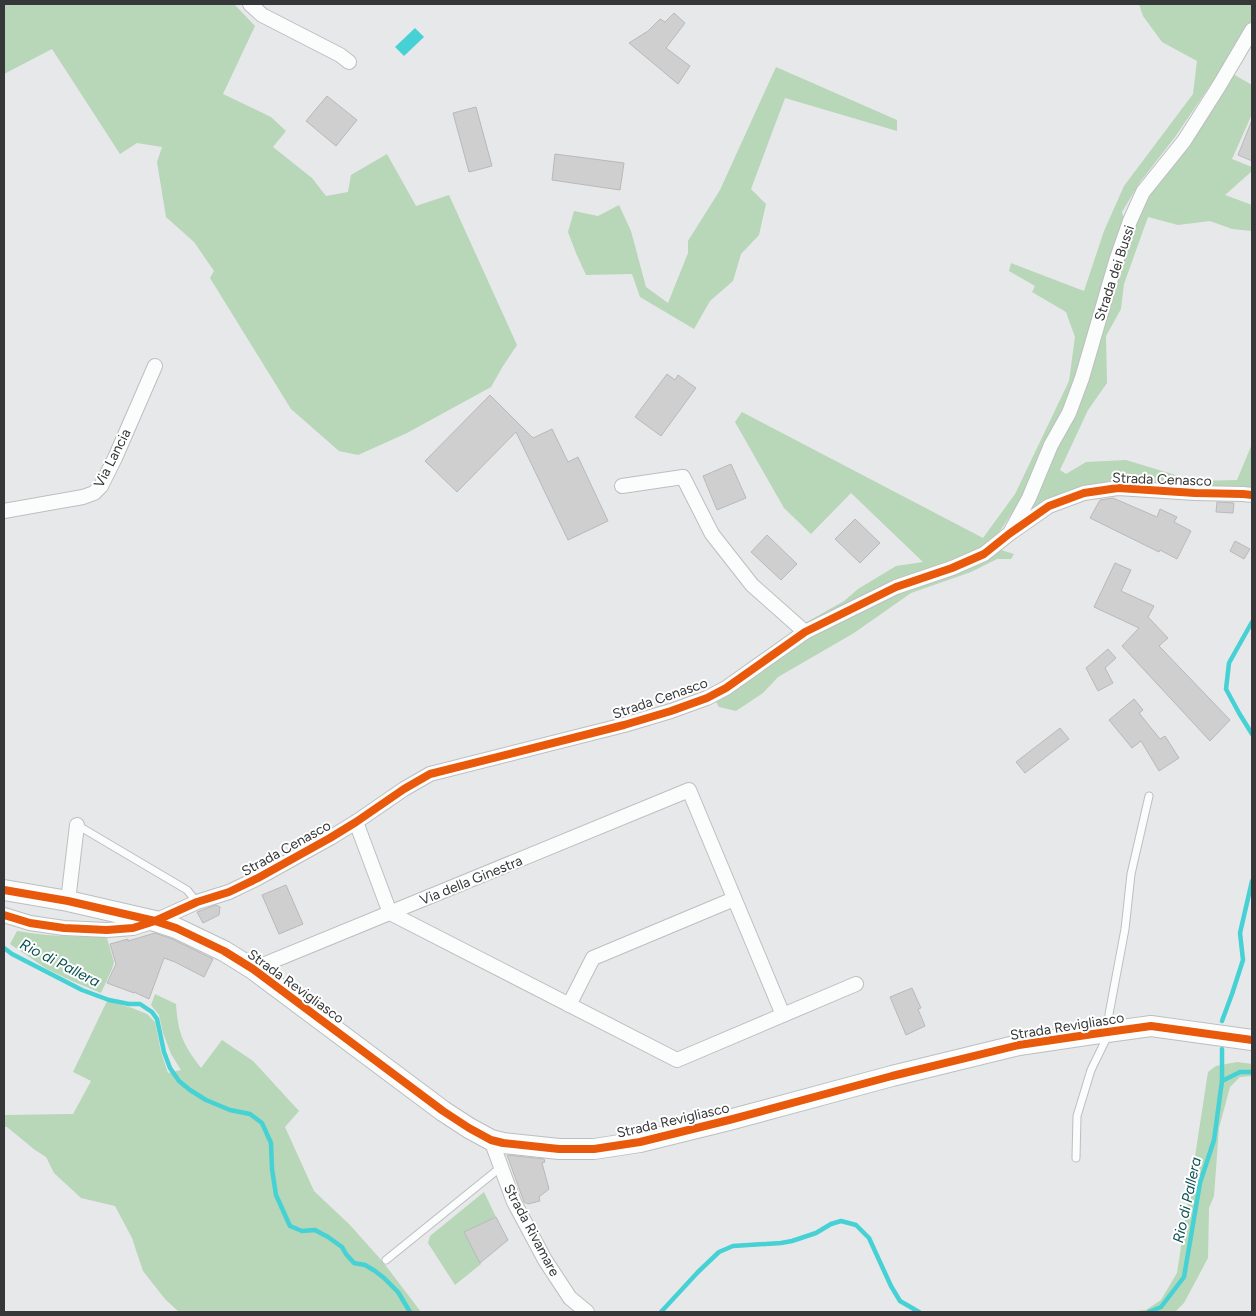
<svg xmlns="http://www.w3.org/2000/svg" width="1256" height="1316" font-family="Figtree,sans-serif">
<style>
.green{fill:#b8d6b8}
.water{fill:#46d1d4}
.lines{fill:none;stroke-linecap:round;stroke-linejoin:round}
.stream{stroke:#46d1d4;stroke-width:4.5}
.building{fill:#cfcfd0;stroke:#b9b9ba}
.lane-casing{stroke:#bdbec0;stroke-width:9}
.street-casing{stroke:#bdbec0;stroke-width:16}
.secondary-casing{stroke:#bdbec0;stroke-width:22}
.lane{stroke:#fbfcfc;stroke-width:7}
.street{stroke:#fbfcfc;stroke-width:14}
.secondary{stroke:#fbfcfc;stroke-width:20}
.cycleway-casing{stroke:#fff;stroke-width:11}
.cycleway{stroke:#e8590c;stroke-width:8}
.labels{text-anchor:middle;stroke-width:4;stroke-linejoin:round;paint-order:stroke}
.street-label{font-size:14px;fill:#363738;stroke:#fff}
.water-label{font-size:15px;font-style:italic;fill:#094f51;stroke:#fff}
</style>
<rect width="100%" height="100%" fill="#e7e8ea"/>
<g class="green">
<path d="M 4,4 L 234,4 L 255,26 L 223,94 L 271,117 L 286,131 L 273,147 L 312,178 L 326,196 L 348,192 L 351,175 L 387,154 L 416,206 L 449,195 L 517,345 L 503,366 L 491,387 L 407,433 L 358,455 L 339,451 L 291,409 L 210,278 L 214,271 L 194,242 L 166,217 L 157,162 L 162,147 L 137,143 L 120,154 L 52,49 L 4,74 Z"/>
<path d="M 1139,4 L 1252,4 L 1252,19 L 1242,38 L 1175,137 L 1140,182 L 1122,212 L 1124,219 L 1066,410 L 1024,495 L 1000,531 L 983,549 L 810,628 L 807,622 L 844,601 L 858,589 L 896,566 L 923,562 L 851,493 L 811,534 L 784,508 L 735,422 L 742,412 L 983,538 L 1015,494 L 1069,381 L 1075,337 L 1066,312 L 1032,292 L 1035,286 L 1009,271 L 1011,263 L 1084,291 L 1104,231 L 1124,186 L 1193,94 L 1197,61 L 1162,42 L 1143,16 Z"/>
<path d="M 776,67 L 897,120 L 897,131 L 785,98 L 751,189 L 766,204 L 759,235 L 741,254 L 733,281 L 710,301 L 694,329 L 640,297 L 632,274 L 586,275 L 576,253 L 568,232 L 574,211 L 598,216 L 619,205 L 631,231 L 646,287 L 668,303 L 688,253 L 688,241 L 720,190 Z"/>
<path d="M 1233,74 L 1252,85 L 1252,114 L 1232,159 L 1252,167 L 1252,171 L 1225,195 L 1252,205 L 1252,231 L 1232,229 L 1210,221 L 1178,225 L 1148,217 L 1124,284 L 1121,309 L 1106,336 L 1107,383 L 1088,410 L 1060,470 L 1066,474 L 1086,462 L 1126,460 L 1195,481 L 1237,480 L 1252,444 L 1252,487 L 1190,487 L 1120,483 L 1087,485 L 1047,501 L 1028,514 L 1056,452 L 1074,416 L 1134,225 L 1148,195 Z"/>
<path d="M 1001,550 L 1014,554 L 1011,559 L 997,559 L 971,572 L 911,593 L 854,633 L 778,677 L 763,693 L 736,711 L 719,707 L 715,700 L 809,636 L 899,589 L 950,573 Z"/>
<path d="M 17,931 C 46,936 77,938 106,935 L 114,962 L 112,969 L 101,993 L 72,981 L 47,969 L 10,944 Z"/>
<path d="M 155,994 L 176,1004 C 178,1034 183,1044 201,1068 L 222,1040 L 253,1061 L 299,1111 L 285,1127 L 314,1191 L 350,1225 L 383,1262 L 421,1312 L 179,1312 L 165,1299 L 143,1271 L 132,1238 L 115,1206 L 81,1198 L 54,1173 L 46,1157 L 35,1150 L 7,1127 L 4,1127 L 4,1115 L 73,1114 L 91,1081 L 73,1072 L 107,1001 L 132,1008 L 147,1014 L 155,1022 L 161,1052 L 168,1073 L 181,1070 L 171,1054 L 163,1033 L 159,1015 L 151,1005 Z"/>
<path d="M 1237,1062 L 1252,1064 L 1252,1076 L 1240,1077 L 1230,1087 L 1219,1128 L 1214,1196 L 1209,1208 L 1208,1258 L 1184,1303 L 1175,1312 L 1136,1312 L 1137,1311 L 1146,1310 L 1161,1300 L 1177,1273 L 1208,1072 L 1216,1066 Z"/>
<path d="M 484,1192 L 496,1217 L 464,1232 L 481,1264 L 455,1285 L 428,1243 L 430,1236 Z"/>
</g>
<path class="water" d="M 415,28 L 424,37 L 404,56 L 395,47 Z"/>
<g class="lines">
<g class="stream">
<path d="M 1252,622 L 1229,663 L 1226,689 L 1239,713 L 1252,734"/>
<path d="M 4,948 L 12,954 L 82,990 L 109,1000 L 129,1004 L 140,1004 L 152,1012 L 157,1019 L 164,1052 L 170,1068 L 179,1081 L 190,1090 L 206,1100 L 230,1110 L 250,1114 L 262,1123 L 271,1143 L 272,1169 L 276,1195 L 290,1226 L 302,1231 L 315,1230 L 328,1237 L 342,1247 L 346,1254 L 354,1263 L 365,1265 L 375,1271 L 384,1278 L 398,1292 L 410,1312"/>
<path d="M 1222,1021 L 1232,994 L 1243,960 L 1240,933 L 1252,881"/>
<path d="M 1222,1081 L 1222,1049"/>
<path d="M 661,1312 L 698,1272 L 719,1252 L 733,1246 L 781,1243 L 792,1241 L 816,1233 L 831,1224 L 841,1221 L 856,1225 L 869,1238 L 891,1286 L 900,1301 L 919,1312"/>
<path d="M 1149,1312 L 1161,1307 L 1184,1277 L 1200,1183 L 1214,1140 L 1222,1081 L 1240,1072 L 1252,1072"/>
</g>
</g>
<g class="building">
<path d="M 674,13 L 685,23 L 666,48 L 690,66 L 678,84 L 629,43 L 648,31 L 660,19 L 665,22 Z"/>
<path d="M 327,96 L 357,120 L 336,146 L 306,121 Z"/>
<path d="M 476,107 L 492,166 L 469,172 L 453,113 Z"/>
<path d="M 1252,120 L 1252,161 L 1238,155 Z"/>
<path d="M 555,154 L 624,163 L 620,190 L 552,180 Z"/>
<path d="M 667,374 L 675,380 L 678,375 L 696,388 L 661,436 L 635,417 Z"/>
<path d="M 490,395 L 533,438 L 552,429 L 568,462 L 578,457 L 608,521 L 568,540 L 516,432 L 457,492 L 425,461 Z"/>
<path d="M 731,464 L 746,498 L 717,510 L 703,476 Z"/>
<path d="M 1113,498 L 1157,517 L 1160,509 L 1177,517 L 1174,522 L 1191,531 L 1177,559 L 1160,550 L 1159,552 L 1090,518 L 1100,500 Z"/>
<path d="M 1217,502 L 1234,503 L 1233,513 L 1216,512 Z"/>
<path d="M 855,519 L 880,543 L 860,563 L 835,539 Z"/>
<path d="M 767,535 L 797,564 L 781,580 L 751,552 Z"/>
<path d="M 1235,541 L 1250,549 L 1244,559 L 1230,551 Z"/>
<path d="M 1115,563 L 1131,570 L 1121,591 L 1154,606 L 1148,617 L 1168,638 L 1159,646 L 1230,720 L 1210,741 L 1122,646 L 1139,628 L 1094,607 Z"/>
<path d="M 1108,649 L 1116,658 L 1105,668 L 1113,683 L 1098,691 L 1086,668 Z"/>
<path d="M 1134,699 L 1143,710 L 1139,713 L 1160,739 L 1165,736 L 1179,758 L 1159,771 L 1141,741 L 1132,748 L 1109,720 Z"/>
<path d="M 1060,728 L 1069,739 L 1025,773 L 1016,762 Z"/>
<path d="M 286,885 L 303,924 L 279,934 L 262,895 Z"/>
<path d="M 216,905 L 220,907 L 219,915 L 203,923 L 197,912 Z"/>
<path d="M 155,933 L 172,939 L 213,959 L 204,977 L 175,962 L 164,958 L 149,999 L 134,992 L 134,993 L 107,983 L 116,964 L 110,944 L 128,939 L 128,941 Z"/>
<path d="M 912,988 L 921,1008 L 918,1009 L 925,1026 L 906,1035 L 890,997 Z"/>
<path d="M 507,1155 L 544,1159 L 545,1162 L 542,1163 L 549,1189 L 539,1197 L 540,1201 L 528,1204 L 524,1202 Z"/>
<path d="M 496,1217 L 508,1240 L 480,1263 L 464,1232 Z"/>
</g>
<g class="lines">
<defs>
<g id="lane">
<path d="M 77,825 L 187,890 L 197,902"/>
<path d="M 1076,1158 L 1077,1116 L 1091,1070 L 1110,1031 L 1109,1014 L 1125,929 L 1131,874 L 1149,796"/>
<path d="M 386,1260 L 501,1167"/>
</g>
<g id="street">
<path d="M 250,4 L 262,15 L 340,55 L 349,62"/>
<path d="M 622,486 L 683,477 L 712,534 L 752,585 L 805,632"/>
<path d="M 4,511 L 83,497 L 94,493 L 101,486 L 115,458 L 155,366"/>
<path d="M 1011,531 L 1029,498 L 1051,445 L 1069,413 L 1082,378 L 1117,258 L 1130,221 L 1143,192 L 1184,141 L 1219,86 L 1252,30"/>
<path d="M 356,822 L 390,913 L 677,1060 L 856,984"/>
<path d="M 68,901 L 77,825"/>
<path d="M 4,915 L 30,923 L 64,928 L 107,930 L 133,928 L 155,921 L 197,902 L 229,892 L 258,878 L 330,838 L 356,822 L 404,789 L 430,774 L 624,725 L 671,711 L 707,698 L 726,688 L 805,632 L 896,587 L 952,568 L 984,554 L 1009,534 L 1049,506 L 1084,493 L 1118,488 L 1195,493 L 1243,494 L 1252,495"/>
<path d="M 253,969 L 689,790 L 783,1015"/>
<path d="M 569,1005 L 593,958 L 734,899"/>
<path d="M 491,1140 L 514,1202 L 545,1260 L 570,1298 L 587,1312"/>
</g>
<path id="secondary" d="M 4,890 L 68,901 L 155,921 L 176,928 L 224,951 L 253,969 L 443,1111 L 469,1128 L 491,1140 L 503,1143 L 559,1149 L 594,1149 L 640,1142 L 729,1120 L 892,1076 L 1019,1045 L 1093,1034 L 1151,1026 L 1252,1040"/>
</defs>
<use href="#lane" class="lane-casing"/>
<use href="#street" class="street-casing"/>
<use href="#secondary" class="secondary-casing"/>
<use href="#lane" class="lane"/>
<use href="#street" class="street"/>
<use href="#secondary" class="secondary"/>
<defs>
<g id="cycleway">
<path d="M 4,890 L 68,901 L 155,921 L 176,928 L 224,951 L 253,969 L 443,1111 L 469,1128 L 491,1140 L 503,1143 L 559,1149 L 594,1149 L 640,1142 L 729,1120 L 892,1076 L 1019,1045 L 1093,1034 L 1151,1026 L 1252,1040"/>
<path d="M 4,915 L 30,923 L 64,928 L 107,930 L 133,928 L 155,921 L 197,902 L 229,892 L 258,878 L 330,838 L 356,822 L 404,789 L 430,774 L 624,725 L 671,711 L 707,698 L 726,688 L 805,632 L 896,587 L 952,568 L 984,554 L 1009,534 L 1049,506 L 1084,493 L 1118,488 L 1195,493 L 1243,494 L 1252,495"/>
</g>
</defs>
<use href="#cycleway" class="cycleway-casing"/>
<use href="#cycleway" class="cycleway"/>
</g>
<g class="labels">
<g class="street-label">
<text transform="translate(1114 273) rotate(-72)" y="5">Strada dei Bussi</text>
<text transform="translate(112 458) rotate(-63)" y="5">Via Lancia</text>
<text transform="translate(1162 479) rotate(2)" y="5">Strada Cenasco</text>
<text transform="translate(660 698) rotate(-19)" y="5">Strada Cenasco</text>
<text transform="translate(286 848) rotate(-29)" y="5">Strada Cenasco</text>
<text transform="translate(471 880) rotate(-22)" y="5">Via della Ginestra</text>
<text transform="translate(296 986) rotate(36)" y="5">Strada Revigliasco</text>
<text transform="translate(1067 1026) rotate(-9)" y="5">Strada Revigliasco</text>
<text transform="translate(673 1120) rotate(-13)" y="5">Strada Revigliasco</text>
<text transform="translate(532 1230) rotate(62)" y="5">Strada Rivamare</text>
</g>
<g class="water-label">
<text transform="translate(60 963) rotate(27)" y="5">Rio di Pallera</text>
<text transform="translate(1187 1200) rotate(-78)" y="5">Rio di Pallera</text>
</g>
</g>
<rect width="1256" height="1316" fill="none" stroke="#363738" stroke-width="10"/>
</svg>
